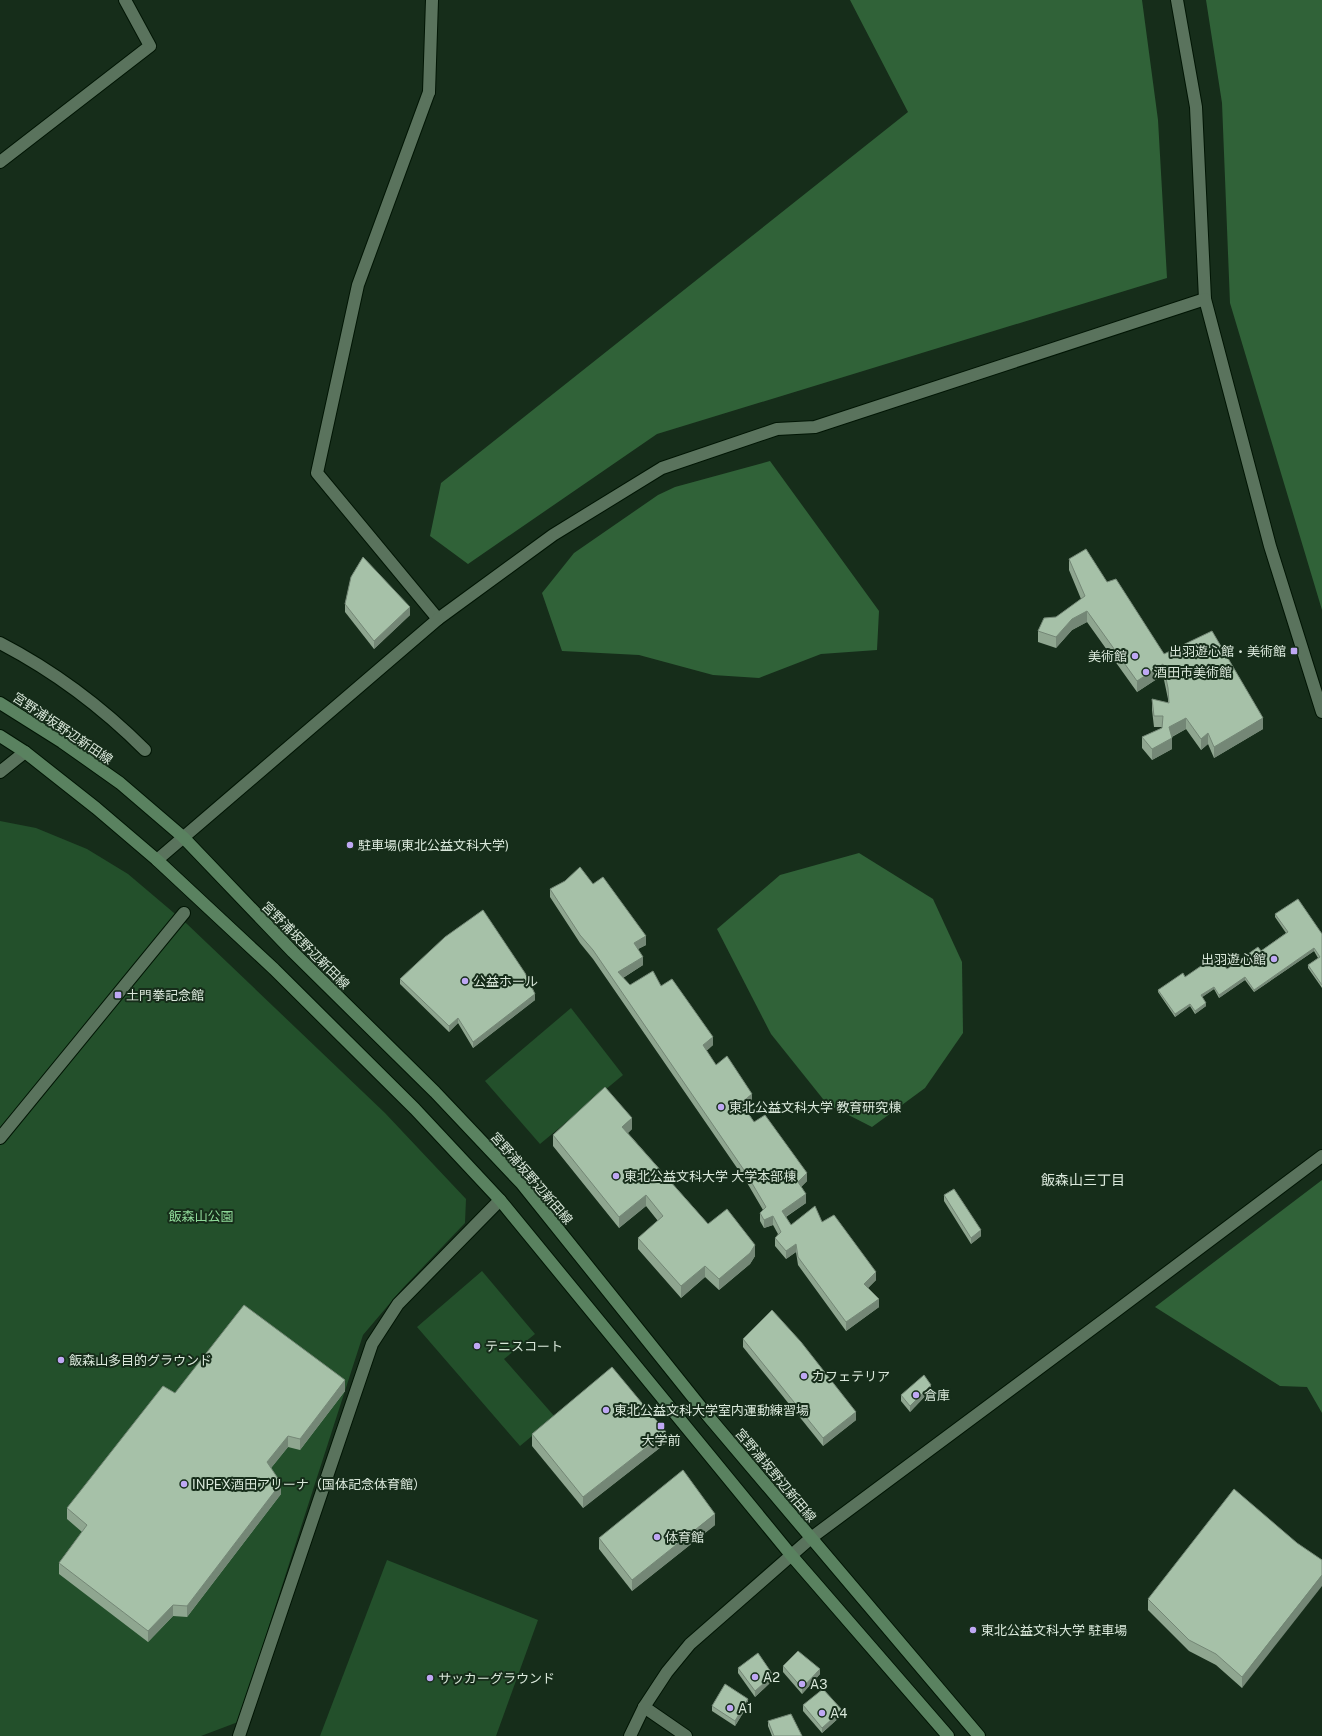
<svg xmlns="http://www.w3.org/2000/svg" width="1322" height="1736" font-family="'Public Sans','Noto Sans JP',sans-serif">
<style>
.green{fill:#23502b}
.forest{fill:#306238}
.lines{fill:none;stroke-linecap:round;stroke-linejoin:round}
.pedestrian-casing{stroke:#011504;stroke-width:14}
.minor-casing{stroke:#011504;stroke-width:14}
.tertiary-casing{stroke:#011504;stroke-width:14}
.secondary-casing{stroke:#011504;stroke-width:14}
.pedestrian{stroke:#5a735d;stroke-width:12}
.minor{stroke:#5a735d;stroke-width:12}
.tertiary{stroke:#5a735d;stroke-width:12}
.secondary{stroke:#5a8260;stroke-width:12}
.wall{fill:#8fa690}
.shaded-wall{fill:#748776}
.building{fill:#a6c1a8;stroke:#748776}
.poi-dot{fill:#bfa8f4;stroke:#162d1a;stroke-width:1.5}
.labels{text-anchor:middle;stroke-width:4;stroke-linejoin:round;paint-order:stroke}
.poi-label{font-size:13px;fill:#d9e7da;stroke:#162d1a;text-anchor:start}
.street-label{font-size:13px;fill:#d9e7da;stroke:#162d1a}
.park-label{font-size:13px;fill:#8ed898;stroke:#162d1a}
.neighbourhood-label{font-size:14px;fill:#d9e7da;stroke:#162d1a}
</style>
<rect width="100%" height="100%" fill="#162d1a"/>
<g class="green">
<path d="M 0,821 L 36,828 L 87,849 L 128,874 L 187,924 L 385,1113 L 466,1199 L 465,1223 L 402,1289 L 363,1335 L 238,1722 L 201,1736 L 0,1736 Z"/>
<path d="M 571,1008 L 623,1075 L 540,1144 L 485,1081 Z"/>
<path d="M 482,1271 L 535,1334 L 504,1359 L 555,1417 L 520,1446 L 417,1327 Z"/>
<path d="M 387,1560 L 538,1620 L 496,1736 L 320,1736 Z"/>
</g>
<g class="forest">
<path d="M 850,0 L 1142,0 L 1158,120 L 1167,278 L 657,434 L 468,564 L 430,536 L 441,483 L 908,112 Z"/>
<path d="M 1206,0 L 1322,0 L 1322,610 L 1230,303 L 1222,103 Z"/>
<path d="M 770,461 L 879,611 L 877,650 L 821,654 L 759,678 L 713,675 L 639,655 L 562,651 L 542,593 L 574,553 L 658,495 L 675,487 Z"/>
<path d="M 859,853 L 933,899 L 962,962 L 963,1033 L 925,1088 L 872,1127 L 827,1104 L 771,1034 L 717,929 L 780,875 Z"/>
<path d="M 1322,1180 L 1322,1413 L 1307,1387 L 1280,1386 L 1155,1307 Z"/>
</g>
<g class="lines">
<defs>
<path id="pedestrian" d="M 0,1138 L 184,913"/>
<g id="minor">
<path d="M 1177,0 L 1196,107 L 1205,299"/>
<path d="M 429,92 L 358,285 L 317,473 L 438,619"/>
<path d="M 0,162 L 150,46 L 125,0"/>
<path d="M 0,643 C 54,671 103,708 145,750"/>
<path d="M 0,772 L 25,752"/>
<path d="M 644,1707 L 686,1736"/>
<path d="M 239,1736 L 372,1344 L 398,1304 L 500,1200"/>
</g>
<g id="tertiary">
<path d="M 429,92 L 432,0"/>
<path d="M 157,860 L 438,619 L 553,535 L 662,468 L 777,429 L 815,427 L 1205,299 L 1270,546 L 1322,712"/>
<path d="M 630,1736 L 644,1707 L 667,1672 L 690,1644 L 811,1538 L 1116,1311 L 1322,1156"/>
</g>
<g id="secondary">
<path d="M 0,703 L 62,742 L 120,783 L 183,837 L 293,952 L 435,1092 L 522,1184 L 708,1416 L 979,1736"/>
<path d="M 0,736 L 25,752 L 96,808 L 157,860 L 274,969 L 415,1109 L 500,1200 L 791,1555 L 948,1736"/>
</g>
</defs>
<use href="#pedestrian" class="pedestrian-casing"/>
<use href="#minor" class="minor-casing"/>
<use href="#tertiary" class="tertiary-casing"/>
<use href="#secondary" class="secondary-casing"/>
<use href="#pedestrian" class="pedestrian"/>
<use href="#minor" class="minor"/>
<use href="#tertiary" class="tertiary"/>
<use href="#secondary" class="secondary"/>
</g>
<g class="wall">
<path d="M 1069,559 L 1107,582 L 1164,654 L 1263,729 L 1214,758 L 1208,744 L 1201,750 L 1186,729 L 1172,737 L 1172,749 L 1152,760 L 1142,748 L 1142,737 L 1162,728 L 1162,727 L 1154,727 L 1152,710 L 1152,699 L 1168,703 L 1168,699 L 1163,675 L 1137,692 L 1087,622 L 1072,630 L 1056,648 L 1038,642 L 1038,631 L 1081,599 L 1069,570 Z"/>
<path d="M 345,604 L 410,615 L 374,649 L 345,612 Z"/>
<path d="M 593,884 L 646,945 L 638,949 L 643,965 L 623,978 L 630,985 L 661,986 L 713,1045 L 706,1051 L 716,1065 L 752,1102 L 745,1108 L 754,1122 L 807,1181 L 801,1187 L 806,1203 L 786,1217 L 791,1225 L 822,1222 L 876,1280 L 868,1288 L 879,1307 L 846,1331 L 798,1265 L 796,1252 L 786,1259 L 775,1246 L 775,1238 L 778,1234 L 773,1225 L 764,1228 L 760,1221 L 760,1213 L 763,1210 L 746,1181 L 593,959 L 580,943 L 550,897 L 550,889 Z"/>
<path d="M 1275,914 L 1322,934 L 1322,988 L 1308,968 L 1308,965 L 1318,958 L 1314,951 L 1254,992 L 1245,980 L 1219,998 L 1214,989 L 1202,997 L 1206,1006 L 1195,1014 L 1190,1006 L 1175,1017 L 1158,992 L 1158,990 L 1185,977 L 1227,969 L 1261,951 L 1286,933 L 1275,917 Z"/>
<path d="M 400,979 L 535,1000 L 473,1048 L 458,1023 L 449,1032 L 400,984 Z"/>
<path d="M 632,1129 L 628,1133 L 708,1224 L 755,1256 L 750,1264 L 719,1290 L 705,1277 L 681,1298 L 638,1249 L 638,1238 L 658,1221 L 646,1206 L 619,1228 L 553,1146 L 553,1135 Z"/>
<path d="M 944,1195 L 981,1236 L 971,1244 L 944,1201 Z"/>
<path d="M 743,1339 L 856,1420 L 823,1446 L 743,1347 Z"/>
<path d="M 931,1390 L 910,1412 L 901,1401 L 901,1395 Z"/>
<path d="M 345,1391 L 300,1450 L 288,1447 L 271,1468 L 281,1494 L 187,1617 L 173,1616 L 148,1642 L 59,1574 L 59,1563 L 82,1532 L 67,1519 L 67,1508 L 175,1393 Z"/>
<path d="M 532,1434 L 666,1443 L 583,1508 L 532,1446 Z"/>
<path d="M 715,1525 L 632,1591 L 599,1549 L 599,1538 Z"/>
<path d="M 1297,1543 L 1242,1688 L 1216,1665 L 1189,1651 L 1148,1610 L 1148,1599 Z"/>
<path d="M 783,1666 L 820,1674 L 802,1694 L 783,1672 Z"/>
<path d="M 738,1668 L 773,1680 L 755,1697 L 738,1673 Z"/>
<path d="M 748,1705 L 735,1726 L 712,1711 L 712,1706 Z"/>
<path d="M 803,1705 L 842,1715 L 822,1733 L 803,1711 Z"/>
<path d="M 768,1721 L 802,1736 L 772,1736 L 768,1726 Z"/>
</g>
<g class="shaded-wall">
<path d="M 410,607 L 410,615 L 374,649 L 374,641 Z"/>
<path d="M 1087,611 L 1087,622 L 1072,630 L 1056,648 L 1056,637 L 1072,619 Z"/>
<path d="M 1163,664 L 1163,675 L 1137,692 L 1137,681 Z"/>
<path d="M 1186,718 L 1186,729 L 1169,738 L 1169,727 Z"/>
<path d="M 1263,718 L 1263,729 L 1214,758 L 1214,747 Z"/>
<path d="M 1208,733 L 1208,744 L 1201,750 L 1201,739 Z"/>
<path d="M 1172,738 L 1172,749 L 1152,760 L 1152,749 Z"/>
<path d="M 646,936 L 646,945 L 634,951 L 634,943 Z"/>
<path d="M 1314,948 L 1314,951 L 1254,992 L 1254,990 Z"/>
<path d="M 643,957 L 643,965 L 618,981 L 618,972 Z"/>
<path d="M 1245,977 L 1245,980 L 1219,998 L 1219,995 Z"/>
<path d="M 1214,987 L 1214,989 L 1201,998 L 1201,995 Z"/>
<path d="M 535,994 L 535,1000 L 473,1048 L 473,1042 Z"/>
<path d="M 1206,1003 L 1206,1006 L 1195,1014 L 1195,1011 Z"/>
<path d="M 1190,1004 L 1190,1006 L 1175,1017 L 1175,1014 Z"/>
<path d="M 458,1018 L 458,1023 L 449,1032 L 449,1026 Z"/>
<path d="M 713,1037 L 713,1045 L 703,1054 L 703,1045 Z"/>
<path d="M 752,1094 L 752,1102 L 741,1111 L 741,1103 Z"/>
<path d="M 632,1118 L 632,1129 L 622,1138 L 622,1127 Z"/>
<path d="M 807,1173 L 807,1181 L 798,1190 L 798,1182 Z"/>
<path d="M 806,1194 L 806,1203 L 782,1219 L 782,1211 Z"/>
<path d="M 646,1195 L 646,1206 L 619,1228 L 619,1217 Z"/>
<path d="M 773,1216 L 773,1225 L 764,1228 L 764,1220 Z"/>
<path d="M 981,1230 L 981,1236 L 971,1244 L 971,1238 Z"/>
<path d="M 796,1244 L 796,1252 L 786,1259 L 786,1251 Z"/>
<path d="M 755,1245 L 755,1256 L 750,1264 L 719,1290 L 719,1279 Z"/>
<path d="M 705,1266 L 705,1277 L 681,1298 L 681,1286 Z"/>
<path d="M 876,1272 L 876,1280 L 864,1292 L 864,1284 Z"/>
<path d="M 879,1299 L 879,1307 L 846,1331 L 846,1322 Z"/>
<path d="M 345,1380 L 345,1391 L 300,1450 L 300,1439 Z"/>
<path d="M 931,1385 L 931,1390 L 910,1412 L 910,1406 Z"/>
<path d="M 856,1412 L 856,1420 L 823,1446 L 823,1438 Z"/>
<path d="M 666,1432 L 666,1443 L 583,1508 L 583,1497 Z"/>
<path d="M 288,1436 L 288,1447 L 267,1473 L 267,1462 Z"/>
<path d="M 281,1483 L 281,1494 L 187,1617 L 187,1606 Z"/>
<path d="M 715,1514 L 715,1525 L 632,1591 L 632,1580 Z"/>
<path d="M 1322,1575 L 1322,1586 L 1242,1688 L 1242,1677 Z"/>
<path d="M 173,1605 L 173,1616 L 148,1642 L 148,1631 Z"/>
<path d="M 820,1669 L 820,1674 L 802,1694 L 802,1688 Z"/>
<path d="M 773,1675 L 773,1680 L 755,1697 L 755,1691 Z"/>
<path d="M 748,1699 L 748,1705 L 735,1726 L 735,1721 Z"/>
<path d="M 842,1710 L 842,1715 L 822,1733 L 822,1728 Z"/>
</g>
<g class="building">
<path d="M 1086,549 L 1107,582 L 1116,579 L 1164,654 L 1212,631 L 1263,718 L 1214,747 L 1208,733 L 1201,739 L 1186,718 L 1169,727 L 1172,738 L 1152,749 L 1142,737 L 1162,728 L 1163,716 L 1154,716 L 1152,699 L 1169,703 L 1168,688 L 1163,664 L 1137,681 L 1087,611 L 1072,619 L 1056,637 L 1038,631 L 1044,618 L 1056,617 L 1085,596 L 1069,559 Z"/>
<path d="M 363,557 L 410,607 L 374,641 L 345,604 L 351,577 Z"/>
<path d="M 580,867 L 593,884 L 603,877 L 646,936 L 634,943 L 643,957 L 618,972 L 630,985 L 653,971 L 661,986 L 672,979 L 713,1037 L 703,1045 L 716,1065 L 727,1056 L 752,1094 L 741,1103 L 754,1122 L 765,1115 L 807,1173 L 798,1182 L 806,1194 L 782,1211 L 791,1225 L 815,1206 L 822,1222 L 834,1215 L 876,1272 L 864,1284 L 879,1299 L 846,1322 L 798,1257 L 796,1244 L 786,1251 L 775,1238 L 781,1232 L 773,1216 L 764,1220 L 760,1213 L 766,1207 L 746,1173 L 593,950 L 580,935 L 550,889 L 565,881 Z"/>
<path d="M 1298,899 L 1322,934 L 1322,985 L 1308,965 L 1320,957 L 1314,948 L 1254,990 L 1245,977 L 1219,995 L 1214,987 L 1201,995 L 1206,1003 L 1195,1011 L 1190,1004 L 1175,1014 L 1158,990 L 1183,973 L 1185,977 L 1217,955 L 1227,969 L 1258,947 L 1261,951 L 1288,932 L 1275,914 Z"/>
<path d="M 483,910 L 525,973 L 535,994 L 473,1042 L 458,1018 L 449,1026 L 400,979 L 445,937 Z"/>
<path d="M 605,1087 L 632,1118 L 622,1127 L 708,1224 L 727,1209 L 755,1245 L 750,1253 L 719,1279 L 705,1266 L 681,1286 L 638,1238 L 663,1216 L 646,1195 L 619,1217 L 553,1135 Z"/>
<path d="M 954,1189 L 981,1230 L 971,1238 L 944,1195 Z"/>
<path d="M 244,1305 L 345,1380 L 300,1439 L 288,1436 L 267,1462 L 281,1483 L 187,1606 L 173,1605 L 148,1631 L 59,1563 L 87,1525 L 67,1508 L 163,1386 L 175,1393 Z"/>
<path d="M 772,1310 L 801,1342 L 856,1412 L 823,1438 L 743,1339 Z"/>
<path d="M 612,1367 L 666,1432 L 583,1497 L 532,1434 Z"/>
<path d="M 924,1375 L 931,1385 L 910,1406 L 901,1395 Z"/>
<path d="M 683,1470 L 715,1514 L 632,1580 L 599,1538 Z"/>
<path d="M 1234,1489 L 1297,1543 L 1322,1560 L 1322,1575 L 1242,1677 L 1216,1654 L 1189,1640 L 1148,1599 Z"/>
<path d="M 798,1651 L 820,1669 L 802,1688 L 783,1666 Z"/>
<path d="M 758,1653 L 773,1675 L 755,1691 L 738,1668 Z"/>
<path d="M 725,1684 L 748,1699 L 735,1721 L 712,1706 Z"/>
<path d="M 823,1689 L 842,1710 L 822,1728 L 803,1705 Z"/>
<path d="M 791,1714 L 802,1736 L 774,1736 L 768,1721 Z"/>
</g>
<g class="poi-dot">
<rect x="1290" y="647" width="8" height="8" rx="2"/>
<circle cx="1135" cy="656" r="4"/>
<circle cx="1146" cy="672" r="4"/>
<circle cx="350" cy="845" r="4"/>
<circle cx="1274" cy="959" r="4"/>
<circle cx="465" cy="981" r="4"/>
<rect x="114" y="991" width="8" height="8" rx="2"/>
<circle cx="721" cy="1107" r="4"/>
<circle cx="616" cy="1176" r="4"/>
<circle cx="477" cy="1346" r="4"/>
<circle cx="61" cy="1360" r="4"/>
<circle cx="804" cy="1376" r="4"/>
<circle cx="916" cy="1395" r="4"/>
<circle cx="606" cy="1410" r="4"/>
<rect x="657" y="1422" width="8" height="8" rx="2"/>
<circle cx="184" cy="1484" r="4"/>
<circle cx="657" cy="1537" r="4"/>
<circle cx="973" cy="1630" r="4"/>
<circle cx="755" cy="1677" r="4"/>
<circle cx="430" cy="1678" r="4"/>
<circle cx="802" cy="1684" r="4"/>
<circle cx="730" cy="1708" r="4"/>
<circle cx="822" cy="1713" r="4"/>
</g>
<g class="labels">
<g class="poi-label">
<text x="1286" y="656" text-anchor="end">出羽遊心館・美術館</text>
<text x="1127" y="661" text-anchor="end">美術館</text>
<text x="1154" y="677">酒田市美術館</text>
<text x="358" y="850">駐車場(東北公益文科大学)</text>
<text x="1266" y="964" text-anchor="end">出羽遊心館</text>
<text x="473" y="986">公益ホール</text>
<text x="126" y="1000">土門拳記念館</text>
<text x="729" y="1112">東北公益文科大学 教育研究棟</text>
<text x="624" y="1181">東北公益文科大学 大学本部棟</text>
<text x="485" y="1351">テニスコート</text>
<text x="69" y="1365">飯森山多目的グラウンド</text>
<text x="812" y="1381">カフェテリア</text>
<text x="924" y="1400">倉庫</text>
<text x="614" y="1415">東北公益文科大学室内運動練習場</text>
<text x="661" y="1445" text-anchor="middle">大学前</text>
<text x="192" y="1489">INPEX酒田アリーナ（国体記念体育館）</text>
<text x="665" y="1542">体育館</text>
<text x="981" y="1635">東北公益文科大学 駐車場</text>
<text x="763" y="1682">A2</text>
<text x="438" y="1683">サッカーグラウンド</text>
<text x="810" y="1689">A3</text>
<text x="738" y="1713">A1</text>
<text x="830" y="1718">A4</text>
</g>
<g class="street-label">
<text transform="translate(63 728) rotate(34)" y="5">宮野浦坂野辺新田線</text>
<text transform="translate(306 945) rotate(45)" y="5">宮野浦坂野辺新田線</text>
<text transform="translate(532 1178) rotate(49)" y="5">宮野浦坂野辺新田線</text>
<text transform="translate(776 1475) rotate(50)" y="5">宮野浦坂野辺新田線</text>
</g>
<g class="park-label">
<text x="201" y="1221">飯森山公園</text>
</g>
<g class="neighbourhood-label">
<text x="1083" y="1185">飯森山三丁目</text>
</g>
</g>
</svg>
